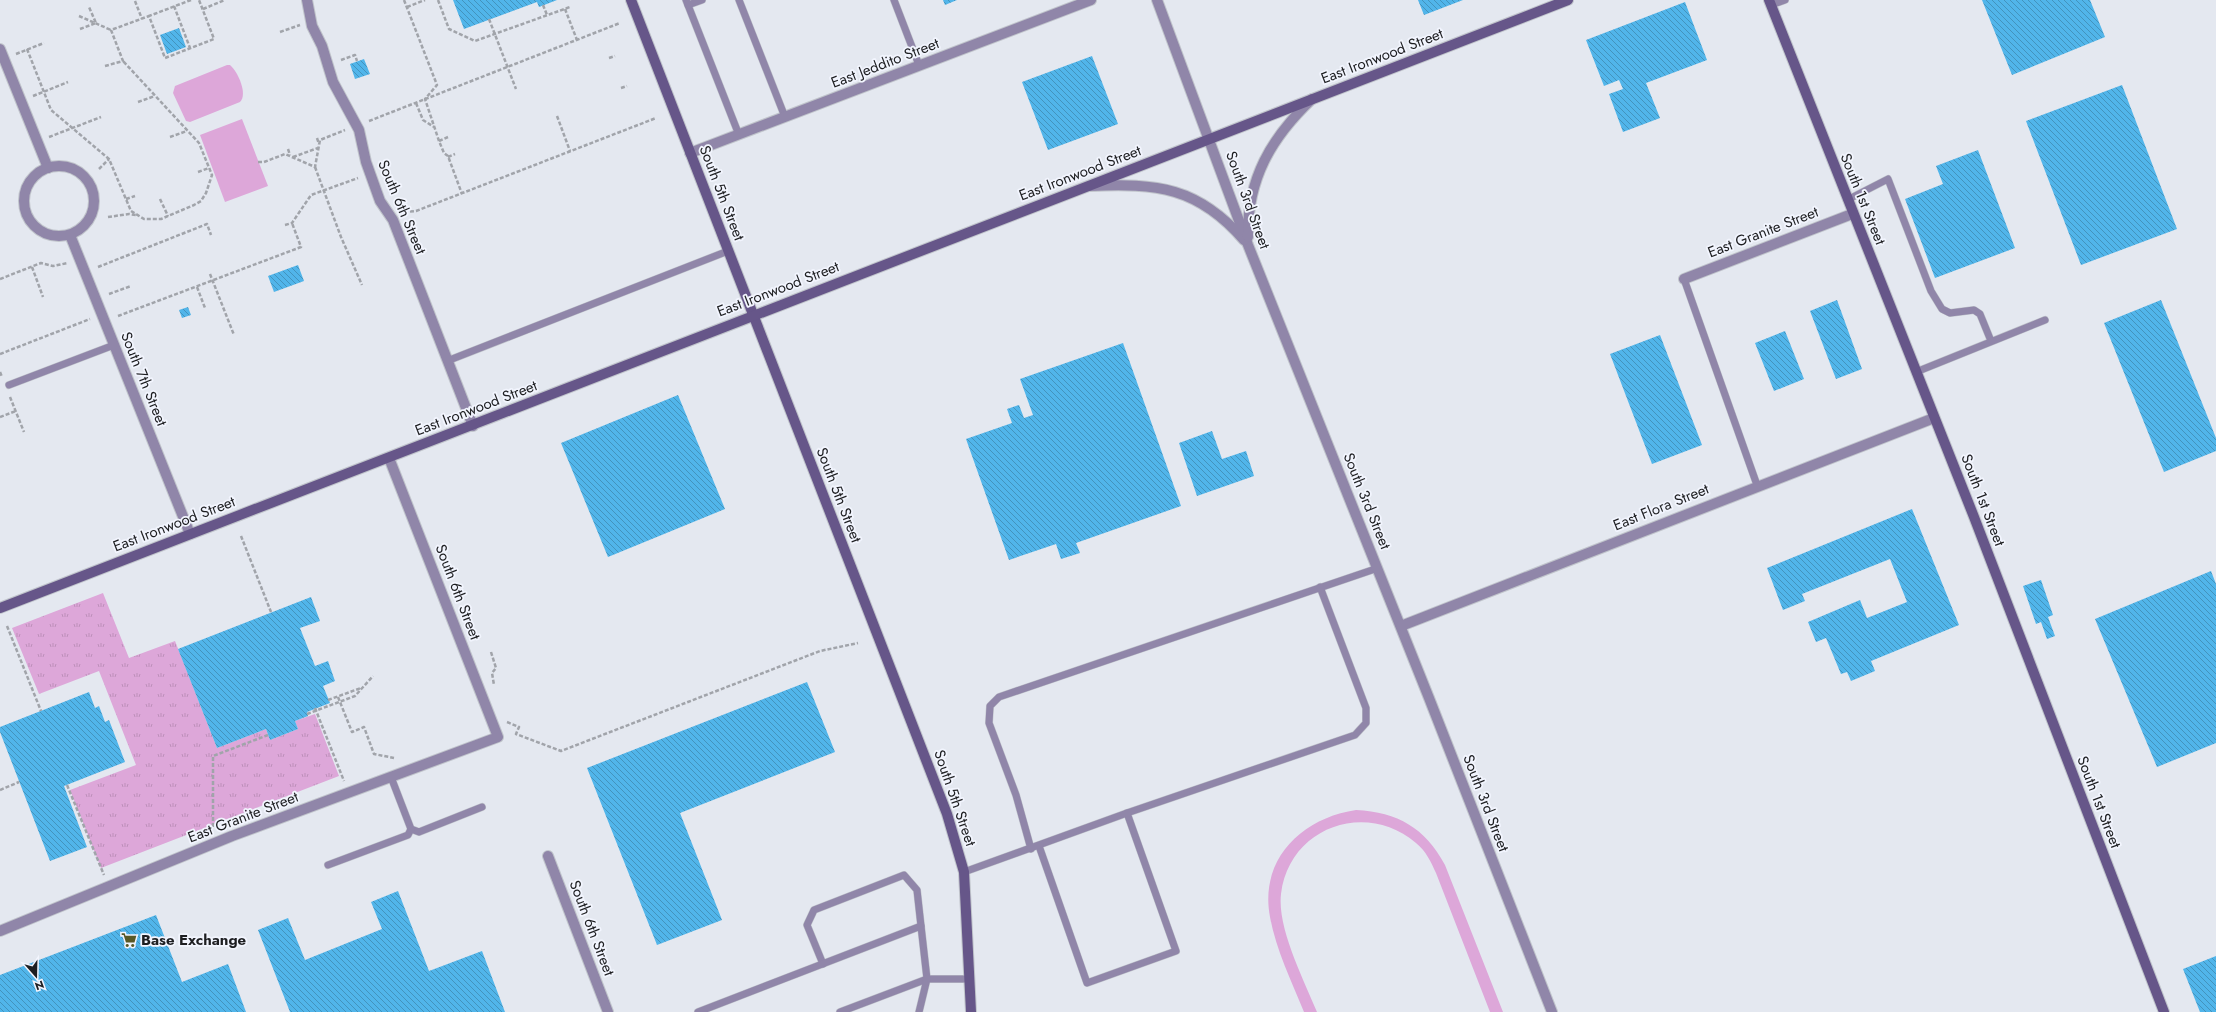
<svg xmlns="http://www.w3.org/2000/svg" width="2216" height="1012" font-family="Jost,sans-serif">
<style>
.park{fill:url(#park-tufts)}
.pitch{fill:#dda7d9}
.building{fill:url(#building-back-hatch)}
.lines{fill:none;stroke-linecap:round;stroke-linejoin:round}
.lane-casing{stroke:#c0c4cb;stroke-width:8}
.street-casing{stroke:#c0c4cb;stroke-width:12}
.secondary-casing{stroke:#c0c4cb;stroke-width:12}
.path{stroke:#a1a4aa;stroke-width:2.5;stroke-dasharray:4 2;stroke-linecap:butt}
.lane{stroke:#9086a9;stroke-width:7}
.street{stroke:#9086a9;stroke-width:10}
.secondary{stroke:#665689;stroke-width:10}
.labels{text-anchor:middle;stroke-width:3.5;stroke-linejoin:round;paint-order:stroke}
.street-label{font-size:15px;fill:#1d1e21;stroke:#f2f5fe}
.poi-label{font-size:15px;font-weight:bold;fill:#1d1e21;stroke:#f2f5fe;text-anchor:start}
</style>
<defs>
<pattern id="park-tufts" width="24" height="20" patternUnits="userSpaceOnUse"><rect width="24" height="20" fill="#dda7d9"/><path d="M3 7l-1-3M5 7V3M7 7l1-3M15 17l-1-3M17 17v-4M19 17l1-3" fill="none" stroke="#bd8fba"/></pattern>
<pattern id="building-back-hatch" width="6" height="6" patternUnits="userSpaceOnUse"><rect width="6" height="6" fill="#51b5ea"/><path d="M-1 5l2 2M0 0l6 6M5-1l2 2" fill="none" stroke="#4393bd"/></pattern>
</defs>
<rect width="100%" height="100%" fill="#e4e8f0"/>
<path class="park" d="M 103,593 L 129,658 L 175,641 L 217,748 L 266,729 L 270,740 L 298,729 L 295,721 L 315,714 L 339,776 L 101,868 L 70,790 L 136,765 L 99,671 L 39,694 L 12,628 Z"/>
<g class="pitch">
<path d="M 227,65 L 230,65 C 238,72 248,94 240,102 L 190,122 L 186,121 L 173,93 L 175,86 Z"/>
<path d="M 242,119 L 268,186 L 225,202 L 200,135 Z"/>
<path d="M 1356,810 C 1398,812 1425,828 1445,865 L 1503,1012 L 1490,1012 L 1436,873 C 1431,862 1426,851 1416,843 C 1366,800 1289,827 1281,894 C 1277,928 1304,980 1317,1012 L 1304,1012 C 1292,982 1276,950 1270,917 C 1259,859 1302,818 1356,810 Z"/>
</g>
<g class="building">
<path d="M 453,0 L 557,0 L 539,7 L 537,2 L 464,29 Z"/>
<path d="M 943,0 L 957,0 L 945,5 Z"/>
<path d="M 1418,0 L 1463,0 L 1424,15 Z"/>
<path d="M 1982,0 L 2090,0 L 2105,37 L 2012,75 Z"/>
<path d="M 1685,2 L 1707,60 L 1646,83 L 1660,118 L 1623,132 L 1609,94 L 1623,89 L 1619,80 L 1604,86 L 1586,40 Z"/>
<path d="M 179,28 L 186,47 L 167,54 L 160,35 Z"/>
<path d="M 1092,56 L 1118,124 L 1048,150 L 1022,82 Z"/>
<path d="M 364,59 L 370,74 L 355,79 L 350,64 Z"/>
<path d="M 2122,85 L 2177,229 L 2081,265 L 2026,121 Z"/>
<path d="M 1978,150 L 2015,248 L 1935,278 L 1905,199 L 1943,184 L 1936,166 Z"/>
<path d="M 298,265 L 304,281 L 274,292 L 268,276 Z"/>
<path d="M 1837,300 L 1862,369 L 1836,379 L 1810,311 Z"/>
<path d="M 2161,300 L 2216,438 L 2216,451 L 2164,472 L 2104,323 Z"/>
<path d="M 188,307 L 191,315 L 182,318 L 179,310 Z"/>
<path d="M 1785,331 L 1804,379 L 1774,391 L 1755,343 Z"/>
<path d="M 1660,335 L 1702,445 L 1652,464 L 1610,354 Z"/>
<path d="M 1123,343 L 1181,506 L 1076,543 L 1080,553 L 1061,559 L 1056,544 L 1009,560 L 966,439 L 1012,423 L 1007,409 L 1019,405 L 1024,418 L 1033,415 L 1020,379 Z"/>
<path d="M 678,395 L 725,509 L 608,557 L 561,443 Z"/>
<path d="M 1212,431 L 1222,459 L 1246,451 L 1254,476 L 1197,496 L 1179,443 Z"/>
<path d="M 1912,509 L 1959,625 L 1871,661 L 1875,671 L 1851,681 L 1847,672 L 1841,674 L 1826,638 L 1816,642 L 1808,622 L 1860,600 L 1867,618 L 1907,602 L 1890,559 L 1802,594 L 1805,601 L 1783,610 L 1767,568 Z"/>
<path d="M 2211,571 L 2216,584 L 2216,743 L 2157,767 L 2095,619 Z"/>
<path d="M 2041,580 L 2053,615 L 2048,617 L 2055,636 L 2047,639 L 2041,622 L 2036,624 L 2023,586 Z"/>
<path d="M 311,597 L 320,621 L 300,628 L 315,666 L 328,661 L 335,681 L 323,686 L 330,703 L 307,712 L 308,716 L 295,721 L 298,729 L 270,740 L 266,729 L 217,748 L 178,649 Z"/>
<path d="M 807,682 L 835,752 L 680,813 L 722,920 L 657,945 L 587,768 Z"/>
<path d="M 89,692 L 95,708 L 99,706 L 105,722 L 109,720 L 125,762 L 64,786 L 87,847 L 50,861 L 0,732 L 0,727 Z"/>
<path d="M 398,891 L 429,971 L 482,951 L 505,1012 L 290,1012 L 258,930 L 288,918 L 305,960 L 382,929 L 371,902 Z"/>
<path d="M 156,915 L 182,982 L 228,964 L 246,1012 L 0,1012 L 0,975 Z"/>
<path d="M 2216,956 L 2216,1012 L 2200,1012 L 2183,969 Z"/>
</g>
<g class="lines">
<defs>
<g id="lane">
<path d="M 686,0 L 739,135"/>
<path d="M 739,0 L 785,117"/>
<path d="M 894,0 L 919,65"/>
<path d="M 688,5 L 702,0"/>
<path d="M 1771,5 L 1785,0"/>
<path d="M 1847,200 L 1888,179 L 1931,291 L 1942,309 L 1950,313 L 1974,310 L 1980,314 L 1991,341"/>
<path d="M 1684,279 L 1757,485"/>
<path d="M 447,361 L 728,251"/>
<path d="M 1916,372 L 2045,320"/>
<path d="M 9,385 L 114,345"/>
<path d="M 391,777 L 411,829 L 419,832 L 482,807"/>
<path d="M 1039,846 L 1087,983 L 1176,951 L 1127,813"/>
<path d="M 1031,849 L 1016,795 L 989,723 L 990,706 L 999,697 L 1378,568"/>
<path d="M 328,865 L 408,835 L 411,829"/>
<path d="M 964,872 L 1127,813 L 1355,735 L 1366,723 L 1366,708 L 1320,587"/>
<path d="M 823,964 L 807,925 L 814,910 L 904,875 L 917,890 L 921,926"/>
<path d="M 698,1012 L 921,926 L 927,979 L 969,979"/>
<path d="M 840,1012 L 927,979"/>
<path d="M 919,1012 L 927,979"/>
</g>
<g id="street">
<path d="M 307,0 L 312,26 L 322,46 L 333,82 L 359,130 L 366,162 L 380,201 L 393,220 L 473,426"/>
<path d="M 1157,0 L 1248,245 L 1429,698 L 1552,1012"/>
<path d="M 0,49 L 48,168"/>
<path d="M 690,153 L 1091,0"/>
<circle cx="59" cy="201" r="35"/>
<path d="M 1090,186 C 1157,183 1198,187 1244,240"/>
<path d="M 70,235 L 190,534"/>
<path d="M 1248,237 C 1247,179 1271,138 1312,99"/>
<path d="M 1684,279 L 1852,214"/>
<path d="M 1401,626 L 1934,418"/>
<path d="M 548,856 L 608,1012"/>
<path d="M 0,931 L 232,836 L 498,737 L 389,458"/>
</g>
<g id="secondary">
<path d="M 631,0 L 947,814 L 964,872 L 971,1012"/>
<path d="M 1769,0 L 1974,517 L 2164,1012"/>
<path d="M 0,608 L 1568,0"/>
</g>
</defs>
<use href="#lane" class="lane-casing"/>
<use href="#street" class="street-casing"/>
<use href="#secondary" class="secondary-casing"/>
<g class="path">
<path d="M 191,0 L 149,16 L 165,58 L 214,39 L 199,0"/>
<path d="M 404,0 L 437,85 L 425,99 L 439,141 L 444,153 L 448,156 L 462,194"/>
<path d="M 438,0 L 449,29 L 475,41 L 570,7"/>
<path d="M 135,1 L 142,19"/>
<path d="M 543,5 L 547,15"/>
<path d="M 174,6 L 190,48"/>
<path d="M 407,7 L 425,0"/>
<path d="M 203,9 L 225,0"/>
<path d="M 565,9 L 577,40"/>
<path d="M 79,16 L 111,30"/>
<path d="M 489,19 L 516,89"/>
<path d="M 80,29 L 96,23 L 89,7"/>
<path d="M 280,32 L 300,25"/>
<path d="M 27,49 L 51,110 L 109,159 L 131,211 L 144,219 L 161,219 L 194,205 L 201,201 L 206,193 L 212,175 L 199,143 L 123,61"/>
<path d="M 16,54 L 44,43"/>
<path d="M 609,58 L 615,56"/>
<path d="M 341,60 L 355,55 L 357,61"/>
<path d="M 105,66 L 123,61 L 111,30 L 149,16"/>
<path d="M 621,88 L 627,86"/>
<path d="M 33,96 L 68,82"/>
<path d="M 138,102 L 155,96"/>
<path d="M 416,103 L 423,120 L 434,127"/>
<path d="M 557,116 L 570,151"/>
<path d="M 369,121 L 620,23"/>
<path d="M 49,137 L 101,117"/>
<path d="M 170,137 L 187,131"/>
<path d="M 317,138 L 319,144"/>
<path d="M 439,141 L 448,137"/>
<path d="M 288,149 L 290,155"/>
<path d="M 293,157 L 318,148"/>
<path d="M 448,157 L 455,154"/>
<path d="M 258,162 L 264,162 L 285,154 L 315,167 L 320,140 L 345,130"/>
<path d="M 315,167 L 341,237 L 362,285"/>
<path d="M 99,169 L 109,159"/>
<path d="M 198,172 L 209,168"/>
<path d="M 126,199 L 135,196"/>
<path d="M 160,199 L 168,216"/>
<path d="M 404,212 L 416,211 L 656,118"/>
<path d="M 108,217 L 129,214 L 136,215"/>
<path d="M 285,225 L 292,223 L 311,195 L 358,178"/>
<path d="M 32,267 L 43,297"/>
<path d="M 98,267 L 207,224 L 211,235"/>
<path d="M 210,274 L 234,335"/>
<path d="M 0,279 L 41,263 L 53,266 L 68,263"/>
<path d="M 197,287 L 205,308"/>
<path d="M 109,294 L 131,286"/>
<path d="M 118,316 L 301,247 L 292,223"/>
<path d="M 0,354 L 90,319"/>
<path d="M 0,372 L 2,377"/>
<path d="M 10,397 L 24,432"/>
<path d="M 0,417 L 16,411"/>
<path d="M 241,536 L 271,612"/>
<path d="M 7,626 L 41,711"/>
<path d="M 491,652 L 496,668 L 492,673 L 494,685"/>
<path d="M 338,697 L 352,732 L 364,727 L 374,754 L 394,758"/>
<path d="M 328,700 L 361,688"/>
<path d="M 315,708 L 344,781"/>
<path d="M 307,714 L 355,696 L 373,676"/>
<path d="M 507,722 L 519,727 L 516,734 L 561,751 L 820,651 L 858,643"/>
<path d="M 67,785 L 104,875"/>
<path d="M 0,790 L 19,782"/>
<path d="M 213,827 L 213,756 L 268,735"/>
</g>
<use href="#lane" class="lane"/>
<use href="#street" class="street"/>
<use href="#secondary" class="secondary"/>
</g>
<defs>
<symbol id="supermarket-bare" viewBox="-9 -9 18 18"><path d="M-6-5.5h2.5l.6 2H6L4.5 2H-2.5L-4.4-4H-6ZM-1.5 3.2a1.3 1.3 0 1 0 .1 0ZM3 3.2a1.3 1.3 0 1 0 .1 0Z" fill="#585926" stroke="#f2f5fe" stroke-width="2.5" paint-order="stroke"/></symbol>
</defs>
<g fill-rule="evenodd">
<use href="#supermarket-bare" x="118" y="929" width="22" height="22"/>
</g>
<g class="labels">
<g class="street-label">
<text transform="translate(1382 56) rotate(-21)" y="5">East Ironwood Street</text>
<text transform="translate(885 63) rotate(-21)" y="5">East Jeddito Street</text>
<text transform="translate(1080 173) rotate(-21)" y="5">East Ironwood Street</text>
<text transform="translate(722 193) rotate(69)" y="5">South 5th Street</text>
<text transform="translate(1863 199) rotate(68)" y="5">South 1st Street</text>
<text transform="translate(1248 200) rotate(70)" y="5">South 3rd Street</text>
<text transform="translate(402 207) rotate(67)" y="5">South 6th Street</text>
<text transform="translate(1763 232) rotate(-21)" y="5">East Granite Street</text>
<text transform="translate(778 289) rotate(-21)" y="5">East Ironwood Street</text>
<text transform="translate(144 379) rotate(68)" y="5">South 7th Street</text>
<text transform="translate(476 408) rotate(-21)" y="5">East Ironwood Street</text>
<text transform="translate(839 495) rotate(69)" y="5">South 5th Street</text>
<text transform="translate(1983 500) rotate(69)" y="5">South 1st Street</text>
<text transform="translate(1367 501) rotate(68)" y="5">South 3rd Street</text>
<text transform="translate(1661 507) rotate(-22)" y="5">East Flora Street</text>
<text transform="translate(174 524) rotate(-21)" y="5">East Ironwood Street</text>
<text transform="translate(458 592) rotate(69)" y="5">South 6th Street</text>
<text transform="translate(955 798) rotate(71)" y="5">South 5th Street</text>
<text transform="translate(2099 802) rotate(69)" y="5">South 1st Street</text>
<text transform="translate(1486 803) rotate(69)" y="5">South 3rd Street</text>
<text transform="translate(243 817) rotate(-21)" y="5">East Granite Street</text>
<text transform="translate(592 928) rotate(69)" y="5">South 6th Street</text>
</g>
<g class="poi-label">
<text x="141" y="945">Base Exchange</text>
</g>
</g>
<g transform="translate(36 976) rotate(160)" stroke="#f2f5fe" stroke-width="3" paint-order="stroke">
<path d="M0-3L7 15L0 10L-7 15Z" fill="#1d1e21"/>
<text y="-6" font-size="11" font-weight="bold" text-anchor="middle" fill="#1d1e21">N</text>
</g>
</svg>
